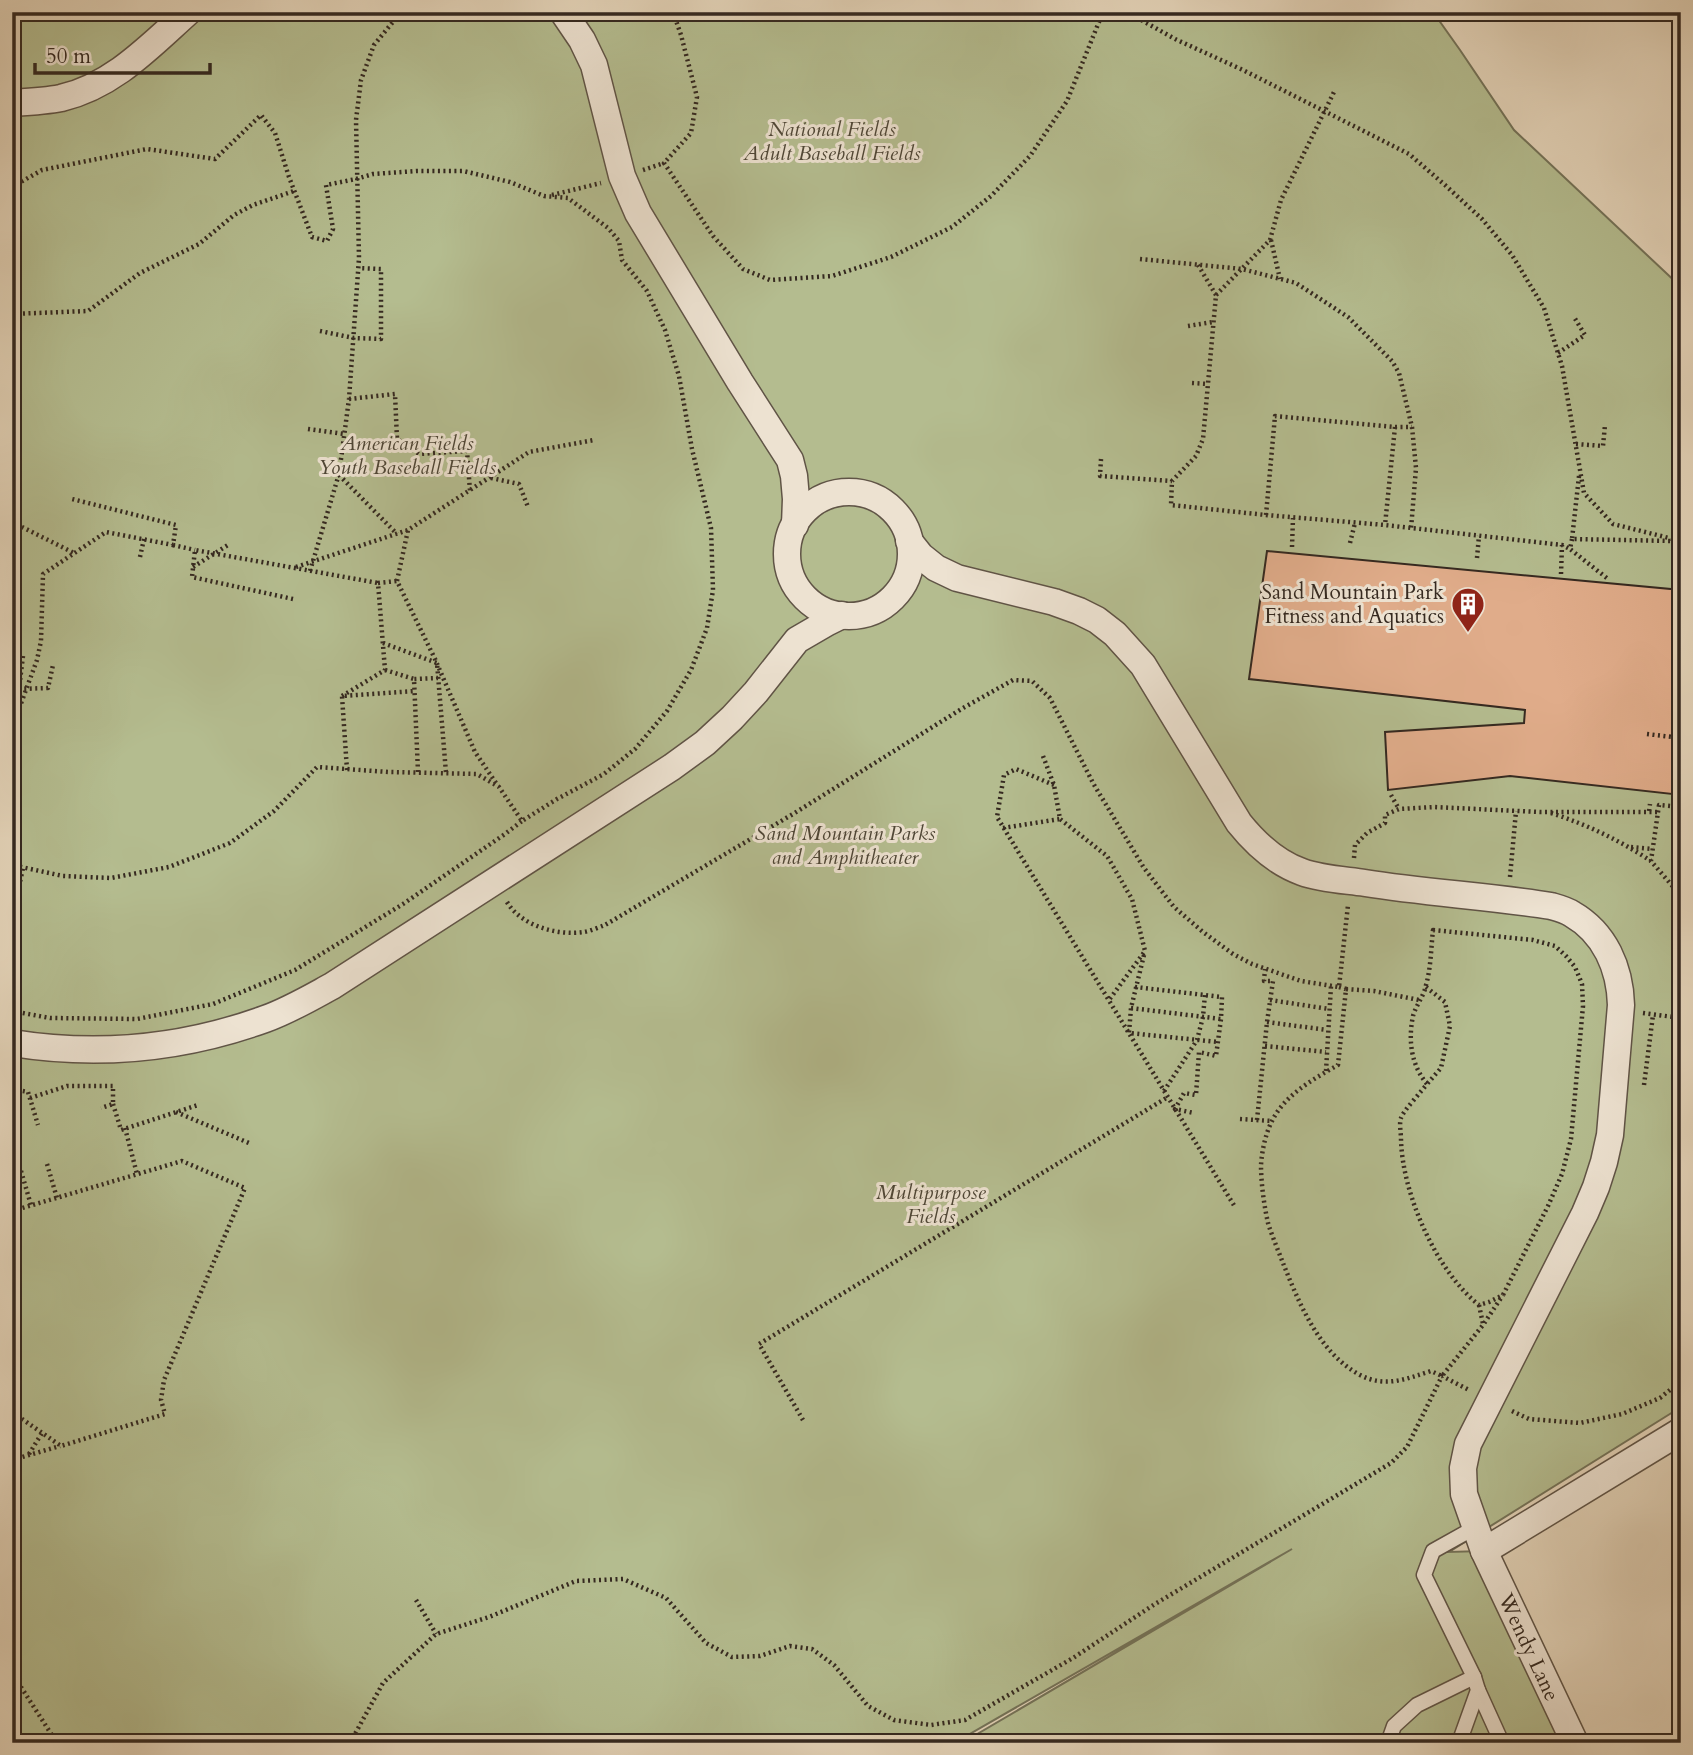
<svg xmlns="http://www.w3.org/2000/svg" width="1693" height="1755" font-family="Cardo,serif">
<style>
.green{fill:#b4bc8f;stroke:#747258;stroke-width:2}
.building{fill:#e0ac8a;stroke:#352920;stroke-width:2}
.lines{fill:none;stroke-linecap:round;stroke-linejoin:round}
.service-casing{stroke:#605446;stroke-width:17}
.minor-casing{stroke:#605446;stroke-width:29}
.path{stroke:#352920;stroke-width:4.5;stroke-dasharray:2 3.5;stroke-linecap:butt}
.service{stroke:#ede2d1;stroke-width:14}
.minor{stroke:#ede2d1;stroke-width:26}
.labels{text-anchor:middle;stroke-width:6;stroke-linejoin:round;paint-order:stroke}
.park-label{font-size:21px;font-style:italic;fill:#4e4636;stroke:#ede2d1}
.poi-label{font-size:21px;fill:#352920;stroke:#ede2d1;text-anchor:end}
.street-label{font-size:21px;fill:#352920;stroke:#ede2d1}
</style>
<rect width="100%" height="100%" fill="#e3d3b8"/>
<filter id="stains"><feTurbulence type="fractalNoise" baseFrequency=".00286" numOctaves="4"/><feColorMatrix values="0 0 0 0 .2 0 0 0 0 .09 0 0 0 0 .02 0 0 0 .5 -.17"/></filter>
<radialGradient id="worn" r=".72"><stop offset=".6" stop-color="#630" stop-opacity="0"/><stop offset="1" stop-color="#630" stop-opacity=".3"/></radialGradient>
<path class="green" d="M 12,12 L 1433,12 L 1460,50 L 1514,130 L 1681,287 L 1681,1407 L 1449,1552 L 1484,1551 L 1575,1743 L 962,1743 L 1292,1549 L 954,1743 L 12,1743 Z"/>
<path class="building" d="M 1267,551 L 1681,590 L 1681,795 L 1510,776 L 1388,790 L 1385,732 L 1524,723 L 1525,710 L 1249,679 Z"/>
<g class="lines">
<defs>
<g id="service">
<path d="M 1478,1690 L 1502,1743"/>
<path d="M 1388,1743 L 1394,1726 L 1417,1705 L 1474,1677 L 1424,1575 L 1433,1551 L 1476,1527"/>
<path d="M 1459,1743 L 1478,1690 L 1474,1677"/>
</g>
<g id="minor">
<path d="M 563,12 L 582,40 L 594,65 L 622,176 L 638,213 L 740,382 L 790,460 L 794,476 L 796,499 L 795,525"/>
<path d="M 12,103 C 28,102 46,101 61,98 C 113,86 150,46 188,12"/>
<circle cx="849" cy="554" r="62"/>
<path d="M 909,541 L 921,556 L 936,568 L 957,578 L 1054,602 L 1079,611 L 1097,620 L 1115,634 L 1143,665 L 1239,823 C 1255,843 1277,863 1302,872 C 1321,879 1344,880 1365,883 C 1427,893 1489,896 1551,906 C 1558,908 1566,910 1572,914 C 1605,933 1620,968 1621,1005 L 1610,1135 L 1604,1162 L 1596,1187 L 1585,1213 L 1468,1444 L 1463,1468 L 1464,1494 L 1484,1551 L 1575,1743"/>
<path d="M 12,1043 C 99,1057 182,1049 265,1019 C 288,1011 310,998 332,986 L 672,767 L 705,743 L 732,718 L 756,692 L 797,640 L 828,622 L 842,615"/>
<path d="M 1484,1551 L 1681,1431"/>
</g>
</defs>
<use href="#service" class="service-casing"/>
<use href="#minor" class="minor-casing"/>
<g class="path">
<path d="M 673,12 L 681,35 L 697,97 L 691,133 L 664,163 L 713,236 L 743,269 L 770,280 L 832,276 L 891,257 L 952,227 L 991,196 L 1030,156 L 1067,101 L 1103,12"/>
<path d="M 712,12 L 714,12"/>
<path d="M 1127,12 L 1175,39 L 1243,70 L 1409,154 L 1445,185 L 1482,219 L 1512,255 L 1544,308 L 1562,366 L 1584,493 L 1613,524 L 1681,541"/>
<path d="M 643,170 L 664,163"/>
<path d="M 12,187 L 42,170 L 147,149 L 215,159 L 261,115 L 275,133 L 289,177 L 312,237 L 327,241 L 333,229 L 326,185 L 356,179 L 373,174 L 417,171 L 463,171 L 510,182 L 544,196 L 568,198 L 608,228 L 619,241 L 622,260 L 647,291 L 665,330 L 679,376 L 692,449 L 711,528 L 713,590 L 707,628 L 691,670 L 667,711 L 635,749 L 604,774 L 557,799 L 522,821 L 499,787 L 477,774 L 389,772 L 317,767 L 274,811 L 230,843 L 169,867 L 111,878 L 63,876 L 12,865"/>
<path d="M 552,195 L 601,183"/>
<path d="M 1271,240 L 1280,279"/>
<path d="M 1140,259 L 1242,269 L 1296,283 L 1348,317 L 1392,361 L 1399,373 L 1412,427 L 1416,468 L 1411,529"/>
<path d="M 1198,265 L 1216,295 L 1203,439 L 1196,456 L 1172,481 L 1171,505 L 1266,515 L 1385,525 L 1562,545 L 1570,549"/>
<path d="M 1216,295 L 1270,240 L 1281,200 L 1334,92"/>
<path d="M 12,314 L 88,311 L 140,273 L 199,244 L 234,215 L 253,205 L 294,191"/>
<path d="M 1188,326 L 1213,322"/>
<path d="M 320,331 L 354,338 L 381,339 L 381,269 L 359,268"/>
<path d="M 1558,353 L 1585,335 L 1574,317"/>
<path d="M 1192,383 L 1208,384"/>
<path d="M 349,399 L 395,394 L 397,439 L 419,454 L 467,451 L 470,491"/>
<path d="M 1395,427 L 1412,427"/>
<path d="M 308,429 L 344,434"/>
<path d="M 1576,444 L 1603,446 L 1605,425"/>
<path d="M 1101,459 L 1100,476 L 1172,481"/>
<path d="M 339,475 L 397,534"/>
<path d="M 1579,476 L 1572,539 L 1672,541"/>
<path d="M 491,478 L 519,484 L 528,507"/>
<path d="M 1266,515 L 1275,416 L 1395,427 L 1385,525"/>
<path d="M 12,522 L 74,553"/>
<path d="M 1572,539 L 1570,549 L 1608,579"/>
<path d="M 1350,543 L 1355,523"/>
<path d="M 173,545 L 195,550"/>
<path d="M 1292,547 L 1293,518"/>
<path d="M 140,557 L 144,539"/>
<path d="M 1477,558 L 1479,536"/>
<path d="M 193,567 L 228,545"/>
<path d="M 296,567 L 408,530"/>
<path d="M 310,571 L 339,474 L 349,399 L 359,258 L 356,120 L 361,80 L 374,45 L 401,12"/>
<path d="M 1561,574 L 1562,545"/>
<path d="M 293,599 L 192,577 L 195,550 L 378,583"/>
<path d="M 383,643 L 437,663 L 446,773"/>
<path d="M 23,656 L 19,689 L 48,688 L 53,665"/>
<path d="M 385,670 L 414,679"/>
<path d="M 342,696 L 385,670 L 378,583 L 397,581"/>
<path d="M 17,709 L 19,689"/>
<path d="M 1647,734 L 1681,738"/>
<path d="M 1043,756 L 1054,785 L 1060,819 L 1107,856 L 1132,899 L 1145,951 L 1109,1000"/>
<path d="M 12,757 L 16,717 L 37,660 L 41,641 L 43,574 L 106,532 L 173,545 L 176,525 L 72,499"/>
<path d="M 347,770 L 342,696 L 415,691"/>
<path d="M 418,772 L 414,679 L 438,678"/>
<path d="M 496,783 L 475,752 L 435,659 L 397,581 L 408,530 L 529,452 L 594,440"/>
<path d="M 1054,785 L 1016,769 L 1004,775 L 997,817 L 1235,1207"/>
<path d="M 1391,795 L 1399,809"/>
<path d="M 1681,807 L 1659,805 L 1651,861 L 1681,896"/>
<path d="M 1649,811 L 1650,804"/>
<path d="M 1551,813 C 1588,825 1619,840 1651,861"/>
<path d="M 1003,828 L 1060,819"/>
<path d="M 1631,847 L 1653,849"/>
<path d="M 1354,858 L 1355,845 L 1367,833 L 1385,823 L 1385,815 L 1399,809 L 1434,807 L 1540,812 L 1658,812"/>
<path d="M 1510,877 L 1516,811"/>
<path d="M 507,902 C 521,926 558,936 584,932 C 591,931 599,927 605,925 L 793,814 L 963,708 L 1013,680 L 1032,681 L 1050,698 L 1093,783 L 1144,868 L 1174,907 L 1203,932 L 1233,954 L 1252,964 L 1301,981 L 1339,987 L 1348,905"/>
<path d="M 12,919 L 23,868"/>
<path d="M 1433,930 L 1533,940 L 1555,946 L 1566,956 L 1575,967 L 1582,984 L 1583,1006 L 1571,1139 L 1562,1174 L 1548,1206 L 1503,1295 L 1489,1302 L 1479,1305 C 1436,1271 1402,1193 1401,1139 C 1401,1133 1399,1123 1401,1118 C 1403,1111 1422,1091 1427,1084 C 1411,1065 1408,1040 1413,1016 C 1416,1005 1424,996 1426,985 C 1431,968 1431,948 1433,930 Z"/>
<path d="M 1144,955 L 1131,1008 L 1129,1033 L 1218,1042"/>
<path d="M 1135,987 L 1222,997 L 1221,1019 L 1216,1056 L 1199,1052 L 1196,1095 L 1184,1093 L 1175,1109 L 1194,1113"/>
<path d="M 1339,987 L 1346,989 L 1338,1065 C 1312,1080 1284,1095 1271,1123 C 1265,1136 1262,1151 1261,1165 C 1261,1183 1264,1205 1268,1223 C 1272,1236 1278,1250 1283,1263 C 1299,1303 1319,1353 1360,1375 C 1385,1388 1406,1379 1431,1371 L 1442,1376 L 1483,1325 L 1503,1295"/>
<path d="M 1426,987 L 1445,1002 L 1450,1026 L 1441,1068 L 1427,1084"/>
<path d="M 1346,989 L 1374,991 L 1419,1000"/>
<path d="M 1270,1000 L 1329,1009"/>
<path d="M 1131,1008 L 1221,1019"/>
<path d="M 12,1011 L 50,1018 L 137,1019 L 213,1004 L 295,970 L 403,904 L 505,834 L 522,821"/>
<path d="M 1643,1013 L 1681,1018"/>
<path d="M 1267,1022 L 1327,1030"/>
<path d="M 1265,1046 L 1326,1052"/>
<path d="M 1326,1071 L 1331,986"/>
<path d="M 1644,1085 L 1653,1015"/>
<path d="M 12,1089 L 28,1092 L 38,1125"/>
<path d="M 1164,1091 L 1197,1040 L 1203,1017 L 1205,994"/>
<path d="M 30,1098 L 67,1086 L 113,1086 L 113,1104 L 101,1108"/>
<path d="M 113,1104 L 121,1130 L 198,1105"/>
<path d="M 176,1112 L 249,1143"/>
<path d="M 1240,1119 L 1272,1121"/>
<path d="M 1257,1120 L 1267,1022 L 1273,981 L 1264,981 L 1265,969"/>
<path d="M 125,1128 L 137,1174"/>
<path d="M 47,1164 L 57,1198"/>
<path d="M 21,1171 L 31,1205"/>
<path d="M 12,1211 L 182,1161 L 245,1188 L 164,1380 L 161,1400 L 165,1414 L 61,1446 L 12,1412"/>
<path d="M 1479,1305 L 1483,1324"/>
<path d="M 1512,1411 L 1529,1419 L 1580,1423 L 1622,1414 L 1660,1398 L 1681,1381"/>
<path d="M 803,1420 L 759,1344 L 1168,1097"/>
<path d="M 29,1454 L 42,1433"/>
<path d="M 12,1460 L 60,1446"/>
<path d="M 416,1600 L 436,1634"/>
<path d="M 12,1673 L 57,1743"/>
<path d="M 350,1743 L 383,1683 L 436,1634 L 489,1617 L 576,1581 L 623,1579 L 666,1598 L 706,1643 L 732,1657 L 760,1656 L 790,1646 L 812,1649 L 834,1665 L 868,1706 L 894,1720 L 931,1725 L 965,1720 L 1073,1658 L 1155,1604 L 1391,1463 L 1407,1447 L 1442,1376 L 1469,1390"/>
</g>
<use href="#service" class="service"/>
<use href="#minor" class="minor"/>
</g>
<defs>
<symbol id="building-pin" viewBox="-11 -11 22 30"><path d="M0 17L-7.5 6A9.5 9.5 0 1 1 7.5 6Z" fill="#8f2418" stroke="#ede2d1"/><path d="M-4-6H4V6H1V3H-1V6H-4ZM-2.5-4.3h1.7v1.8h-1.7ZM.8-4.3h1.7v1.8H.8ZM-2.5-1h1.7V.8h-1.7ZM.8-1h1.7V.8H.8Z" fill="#fff"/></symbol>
</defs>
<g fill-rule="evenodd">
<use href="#building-pin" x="1449" y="585" width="38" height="52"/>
</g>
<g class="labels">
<g class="park-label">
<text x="832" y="136">National Fields<tspan x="832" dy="24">Adult Baseball Fields</tspan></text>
<text x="407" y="450">American Fields<tspan x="407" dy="24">Youth Baseball Fields</tspan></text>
<text x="845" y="840">Sand Mountain Parks<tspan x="845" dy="24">and Amphitheater</tspan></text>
<text x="931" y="1199">Multipurpose<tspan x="931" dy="24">Fields</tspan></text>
</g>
<g class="poi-label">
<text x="1444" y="599">Sand Mountain Park<tspan x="1444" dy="24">Fitness and Aquatics</tspan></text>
</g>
<g class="street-label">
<text transform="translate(1529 1647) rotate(65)" y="7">Wendy Lane</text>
</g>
</g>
<rect width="1693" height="1755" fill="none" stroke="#e3d3b8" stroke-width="42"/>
<rect x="14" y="14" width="1665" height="1727" fill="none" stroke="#352920" stroke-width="3.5"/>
<rect x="21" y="21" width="1651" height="1713" fill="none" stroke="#352920" stroke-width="2"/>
<path d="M35 63v10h175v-10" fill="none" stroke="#352920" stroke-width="3.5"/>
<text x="46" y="63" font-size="21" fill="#352920" stroke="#ede2d1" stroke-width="5" paint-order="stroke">50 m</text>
<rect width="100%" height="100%" filter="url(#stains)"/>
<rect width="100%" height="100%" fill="url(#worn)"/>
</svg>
